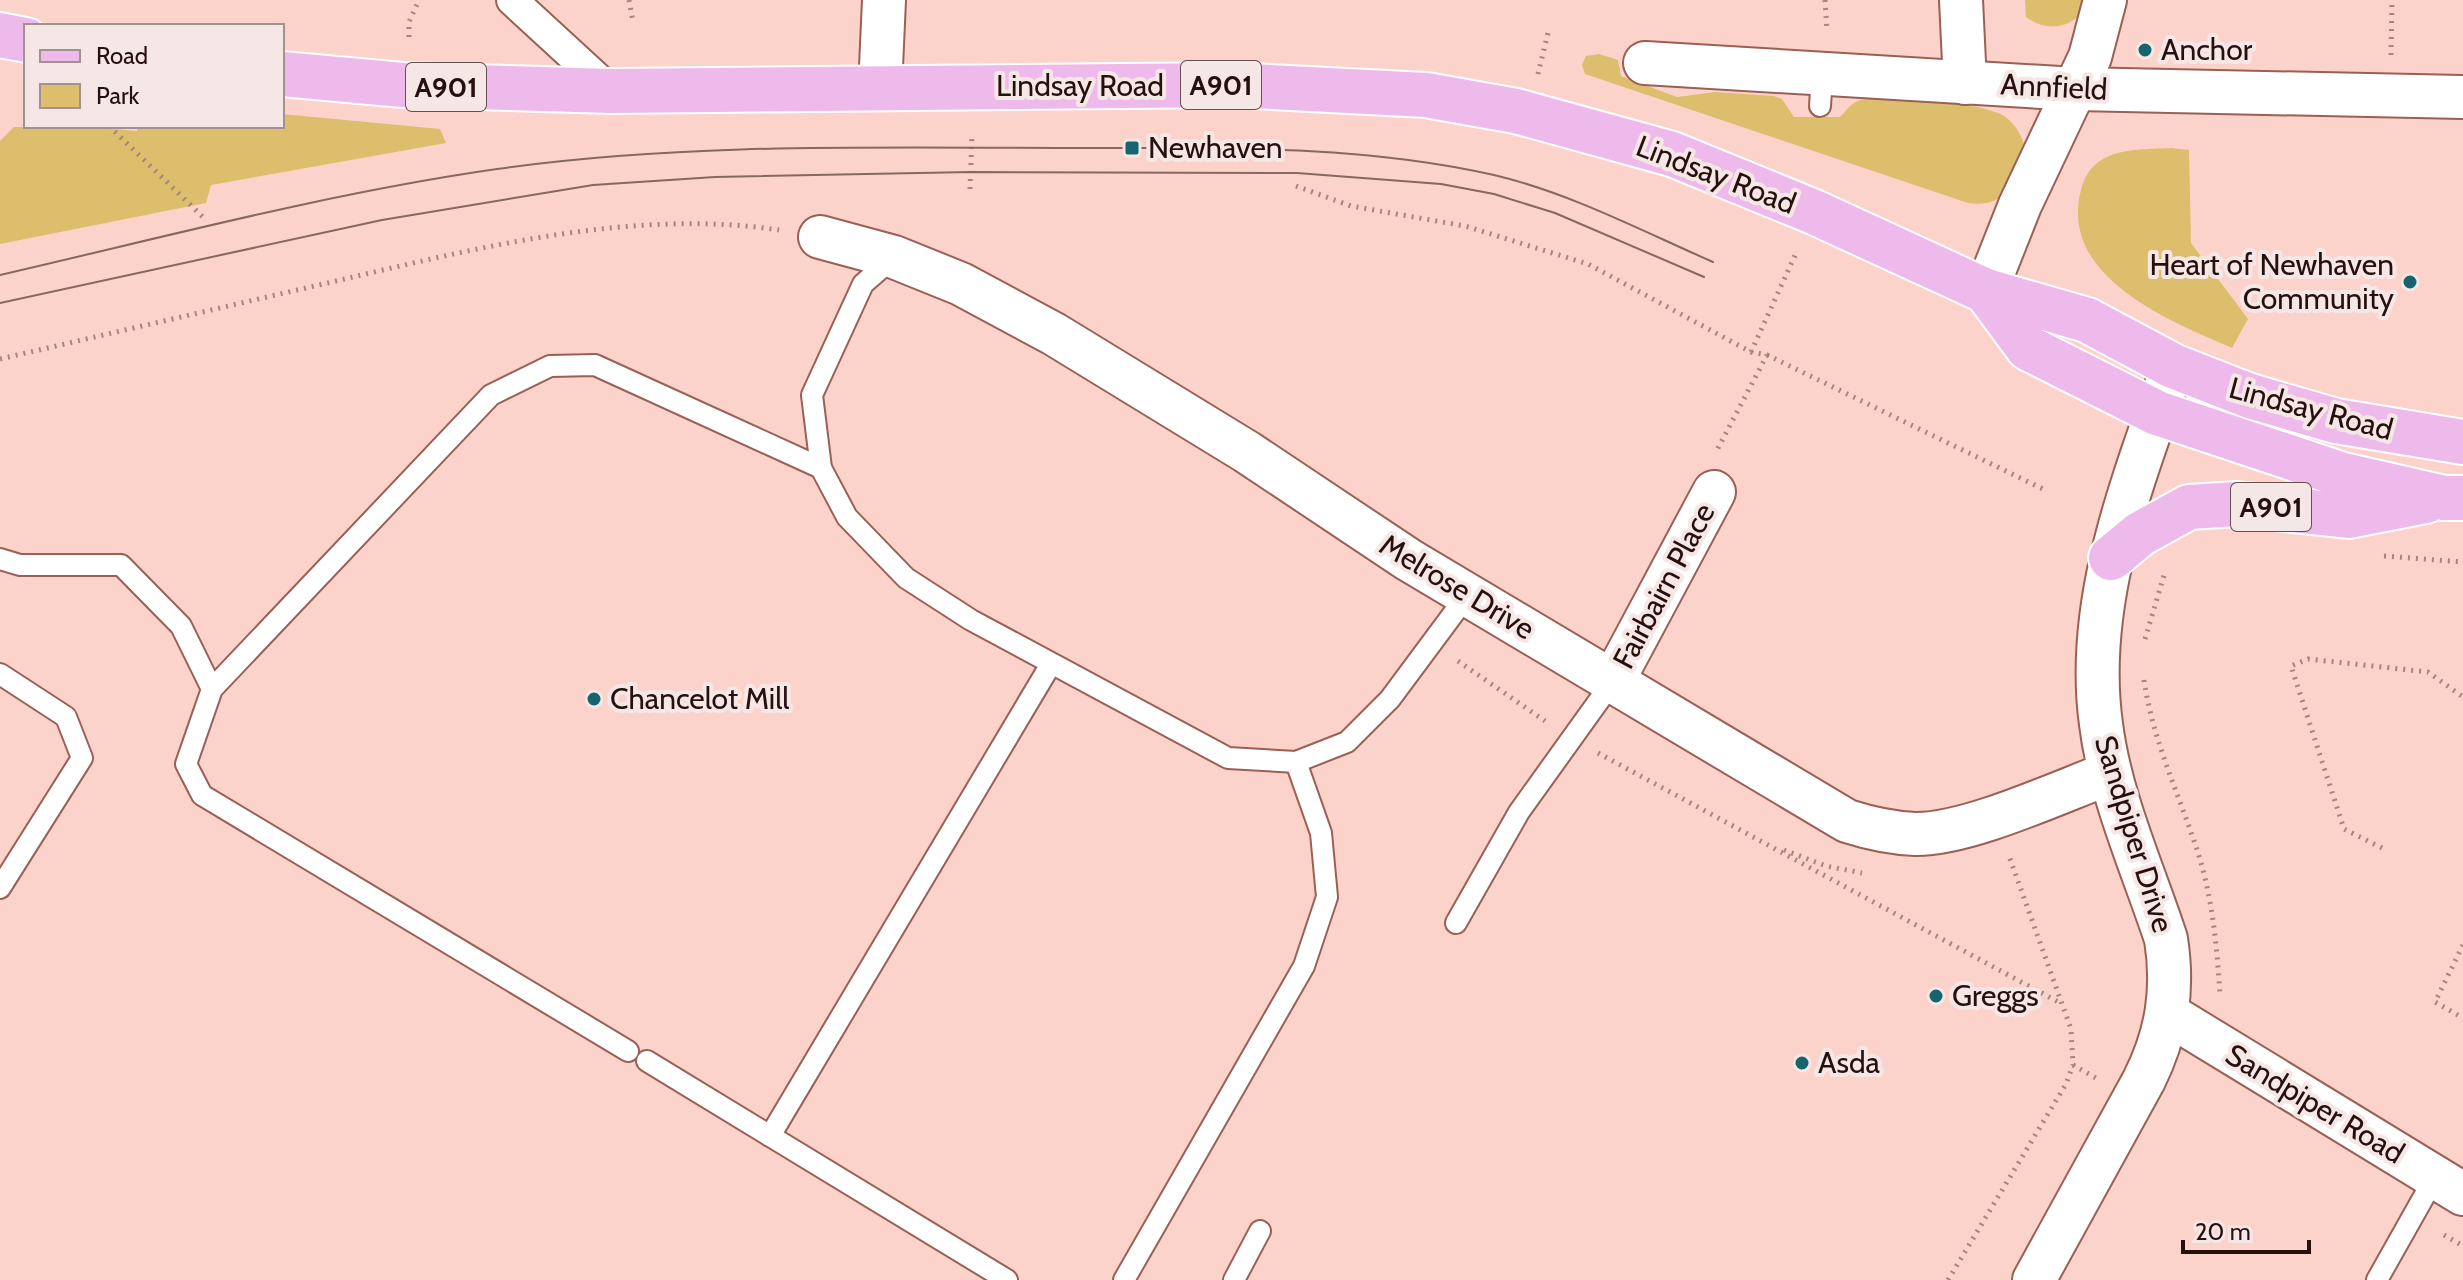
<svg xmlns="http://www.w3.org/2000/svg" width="2463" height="1280" font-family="Cabin,sans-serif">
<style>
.green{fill:#dcbe6d}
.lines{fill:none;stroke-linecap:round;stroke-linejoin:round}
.service-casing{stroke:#9a5f55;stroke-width:24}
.pedestrian-casing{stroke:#9a5f55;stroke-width:34}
.minor-casing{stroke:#9a5f55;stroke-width:46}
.primary-casing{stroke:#fff;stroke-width:48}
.path{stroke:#a7857f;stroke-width:5;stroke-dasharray:2 6;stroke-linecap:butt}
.service{stroke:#fff;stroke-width:20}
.pedestrian{stroke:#fff;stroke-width:30}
.minor{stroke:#fff;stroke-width:42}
.primary{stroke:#eeb9eb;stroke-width:44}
.tram{stroke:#866762;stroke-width:2}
.poi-dot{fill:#17636e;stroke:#f5e7e5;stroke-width:3}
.labels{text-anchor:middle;stroke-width:8;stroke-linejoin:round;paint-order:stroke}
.shield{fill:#f5e7e5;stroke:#64504d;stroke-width:2}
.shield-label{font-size:28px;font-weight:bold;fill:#260f0c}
.poi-label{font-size:30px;fill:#260f0c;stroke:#f5e7e5;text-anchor:start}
.street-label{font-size:30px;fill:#260f0c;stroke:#f5e7e5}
</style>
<rect width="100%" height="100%" fill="#fcd3cb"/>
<g class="green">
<path d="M 2025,0 L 2090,0 C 2079,26 2049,35 2026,17 Z"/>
<path d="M 1599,54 L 1618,60 L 1621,76 L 1677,97 L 1715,92 L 1774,96 L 1782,99 L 1794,117 L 1840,117 C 1846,111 1850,104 1858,101 C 1882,92 1981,102 2004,116 C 2016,124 2023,137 2026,152 C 2014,181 2006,209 1968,203 L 1585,74 L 1582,65 L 1586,56 Z"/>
<path d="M 282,114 L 440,129 L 446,143 L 211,185 L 206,203 L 0,244 L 0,141 L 14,127 L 79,126 L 137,131 L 138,126 L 282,126 Z"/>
<path d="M 2171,148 L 2189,150 L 2191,243 L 2248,319 L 2232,348 C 2170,321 2058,277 2081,190 C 2092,147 2133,150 2171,148 Z"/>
</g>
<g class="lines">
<defs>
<g id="service">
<path d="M 1820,106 L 1822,75"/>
<path d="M 894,257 L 863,284 L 812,395 L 821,468 L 847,517 L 906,578 L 971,620 L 1228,758 L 1296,762 L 1347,742 L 1390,699 L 1468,594"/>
<path d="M 0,559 L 20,565 L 121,565 L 181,626 L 212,689"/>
<path d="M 0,674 L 66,717 L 82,758 L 0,888"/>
<path d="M 1456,923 L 1519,812 L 1613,681"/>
<path d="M 628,1051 L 202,795 L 186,764 L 212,689 L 491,395 L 550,366 L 595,365 L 821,468"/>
<path d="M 647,1061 L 1007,1280"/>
<path d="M 770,1136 L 1051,664"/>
<path d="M 1124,1280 L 1304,966 L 1327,897 L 1321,833 L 1296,762"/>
<path d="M 1234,1280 L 1260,1231"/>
<path d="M 2377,1280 L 2435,1177"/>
</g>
<path id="pedestrian" d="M 512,0 L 611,91"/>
<g id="minor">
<path d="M 1961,0 L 1965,83"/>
<path d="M 1645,63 L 2076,89 L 2463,97"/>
<path d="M 880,89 L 884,0"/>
<path d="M 820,237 L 894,257 L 961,284 L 1054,334 L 1247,452 L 1409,560 L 1847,821 C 1869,828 1892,833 1915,834 C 1967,835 2059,792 2110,773"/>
<path d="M 1986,291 L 2020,205 L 2090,57 L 2105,0"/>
<path d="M 1613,681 L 1714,492"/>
<path d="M 2168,1014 L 2463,1194"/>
<path d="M 2034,1280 L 2144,1080 C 2167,1034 2174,990 2166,939 C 2143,869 2110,797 2101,724 C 2084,601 2133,481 2173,366"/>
</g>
<g id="primary">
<path d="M 0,35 L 26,40"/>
<path d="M 282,74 L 403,85 L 611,91 L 1233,85 L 1426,95 L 1516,111 L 1672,154 L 1814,212 L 1986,291 L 2087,320 L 2173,366 L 2250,396 L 2336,421 L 2463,442"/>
<path d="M 1986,291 L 2028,348 L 2157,413 L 2343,475 L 2444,498 L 2463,498"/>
<path d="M 2111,558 L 2140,534 L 2189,507 L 2237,504 L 2349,516 L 2426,501"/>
</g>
</defs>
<use href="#service" class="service-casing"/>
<use href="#pedestrian" class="pedestrian-casing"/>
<use href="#minor" class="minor-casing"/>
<use href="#primary" class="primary-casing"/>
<g class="path">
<path d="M 629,0 L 633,22"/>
<path d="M 1825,0 L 1827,31"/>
<path d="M 409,37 L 409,22 L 419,0"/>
<path d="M 2391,55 L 2392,0"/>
<path d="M 1538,74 L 1548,33"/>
<path d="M 109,126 L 203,217"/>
<path d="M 1296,186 L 1351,206 L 1465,226 L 1588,264 L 1751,352 L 1767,355 L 1717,450"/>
<path d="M 970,189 L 972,135"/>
<path d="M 1751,352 L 1797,251"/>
<path d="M 1767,355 L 2047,491"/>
<path d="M 0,359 C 112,333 224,307 336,281 C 477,248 634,208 779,230"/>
<path d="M 2384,556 L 2463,562"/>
<path d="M 2145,639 L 2165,572"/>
<path d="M 1458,661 L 1545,721"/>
<path d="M 2144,680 C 2153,742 2180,796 2199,856 C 2213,902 2217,948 2220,995"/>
<path d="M 1598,753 L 2062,1004"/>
<path d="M 2382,848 L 2344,829 L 2291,666 L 2308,659 L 2428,672 L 2463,697"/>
<path d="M 1784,850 L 1826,866 L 1862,873"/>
<path d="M 2463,945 L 2435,1002 L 2463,1018"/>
<path d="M 2073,1065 L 2096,1078"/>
<path d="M 2444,1235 L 2463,1246"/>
<path d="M 1948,1280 L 2066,1084 L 2073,1065 L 2071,1029 L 2009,856"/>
</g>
<use href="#service" class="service"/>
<use href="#pedestrian" class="pedestrian"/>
<use href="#minor" class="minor"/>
<use href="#primary" class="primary"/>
<g class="tram">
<path d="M 0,275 C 165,237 329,193 497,169 C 687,142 883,148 1075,148 C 1212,148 1359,144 1494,175 C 1570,193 1642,231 1713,262"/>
<path d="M 0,303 L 382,220 L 593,185 L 715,177 L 971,172 L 1297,173 L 1441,184 L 1494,194 L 1555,213 L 1704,277"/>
</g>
</g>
<g class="poi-dot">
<circle cx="2145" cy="50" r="8"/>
<rect x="1124" y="140" width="16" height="16" rx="4"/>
<circle cx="2410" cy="282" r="8"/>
<circle cx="594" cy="699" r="8"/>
<circle cx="1936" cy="996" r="8"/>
<circle cx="1802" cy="1063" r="8"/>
</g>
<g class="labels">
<g class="shield">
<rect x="1181" y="61" width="80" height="48" rx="6"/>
<rect x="406" y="63" width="80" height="48" rx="6"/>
<rect x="2231" y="483" width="80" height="48" rx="6"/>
</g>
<g class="shield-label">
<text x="1221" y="95">A901</text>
<text x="446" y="97">A901</text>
<text x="2271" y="517">A901</text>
</g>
<g class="poi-label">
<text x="2161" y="60">Anchor</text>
<text x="1148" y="158">Newhaven</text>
<text x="2394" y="275" text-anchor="end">Heart of Newhaven<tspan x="2394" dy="34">Community</tspan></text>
<text x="610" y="709">Chancelot Mill</text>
<text x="1952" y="1006">Greggs</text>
<text x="1818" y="1073">Asda</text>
</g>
<g class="street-label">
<text x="1080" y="96">Lindsay Road</text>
<text transform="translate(2054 87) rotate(3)" y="10">Annfield</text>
<text transform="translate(1716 175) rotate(21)" y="10">Lindsay Road</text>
<text transform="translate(2311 409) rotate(15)" y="10">Lindsay Road</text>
<text transform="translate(1664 586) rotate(-62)" y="10">Fairbairn Place</text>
<text transform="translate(1457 587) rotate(31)" y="10">Melrose Drive</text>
<text transform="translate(2134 834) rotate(73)" y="10">Sandpiper Drive</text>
<text transform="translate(2315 1104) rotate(31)" y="10">Sandpiper Road</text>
</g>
</g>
<rect x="24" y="24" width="260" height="104" fill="#f5e7e5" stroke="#a2918e" stroke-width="2"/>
<rect x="40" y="50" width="40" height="12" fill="#eeb9eb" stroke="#a2918e" stroke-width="2"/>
<text x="96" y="64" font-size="24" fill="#260f0c">Road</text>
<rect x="40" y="84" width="40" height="24" fill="#dcbe6d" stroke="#a2918e" stroke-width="2"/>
<text x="96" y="104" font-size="24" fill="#260f0c">Park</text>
<path d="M2183 1240v12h126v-12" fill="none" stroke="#260f0c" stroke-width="4"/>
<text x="2195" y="1240" font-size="24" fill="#260f0c" stroke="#f5e7e5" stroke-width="6" paint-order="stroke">20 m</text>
</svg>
